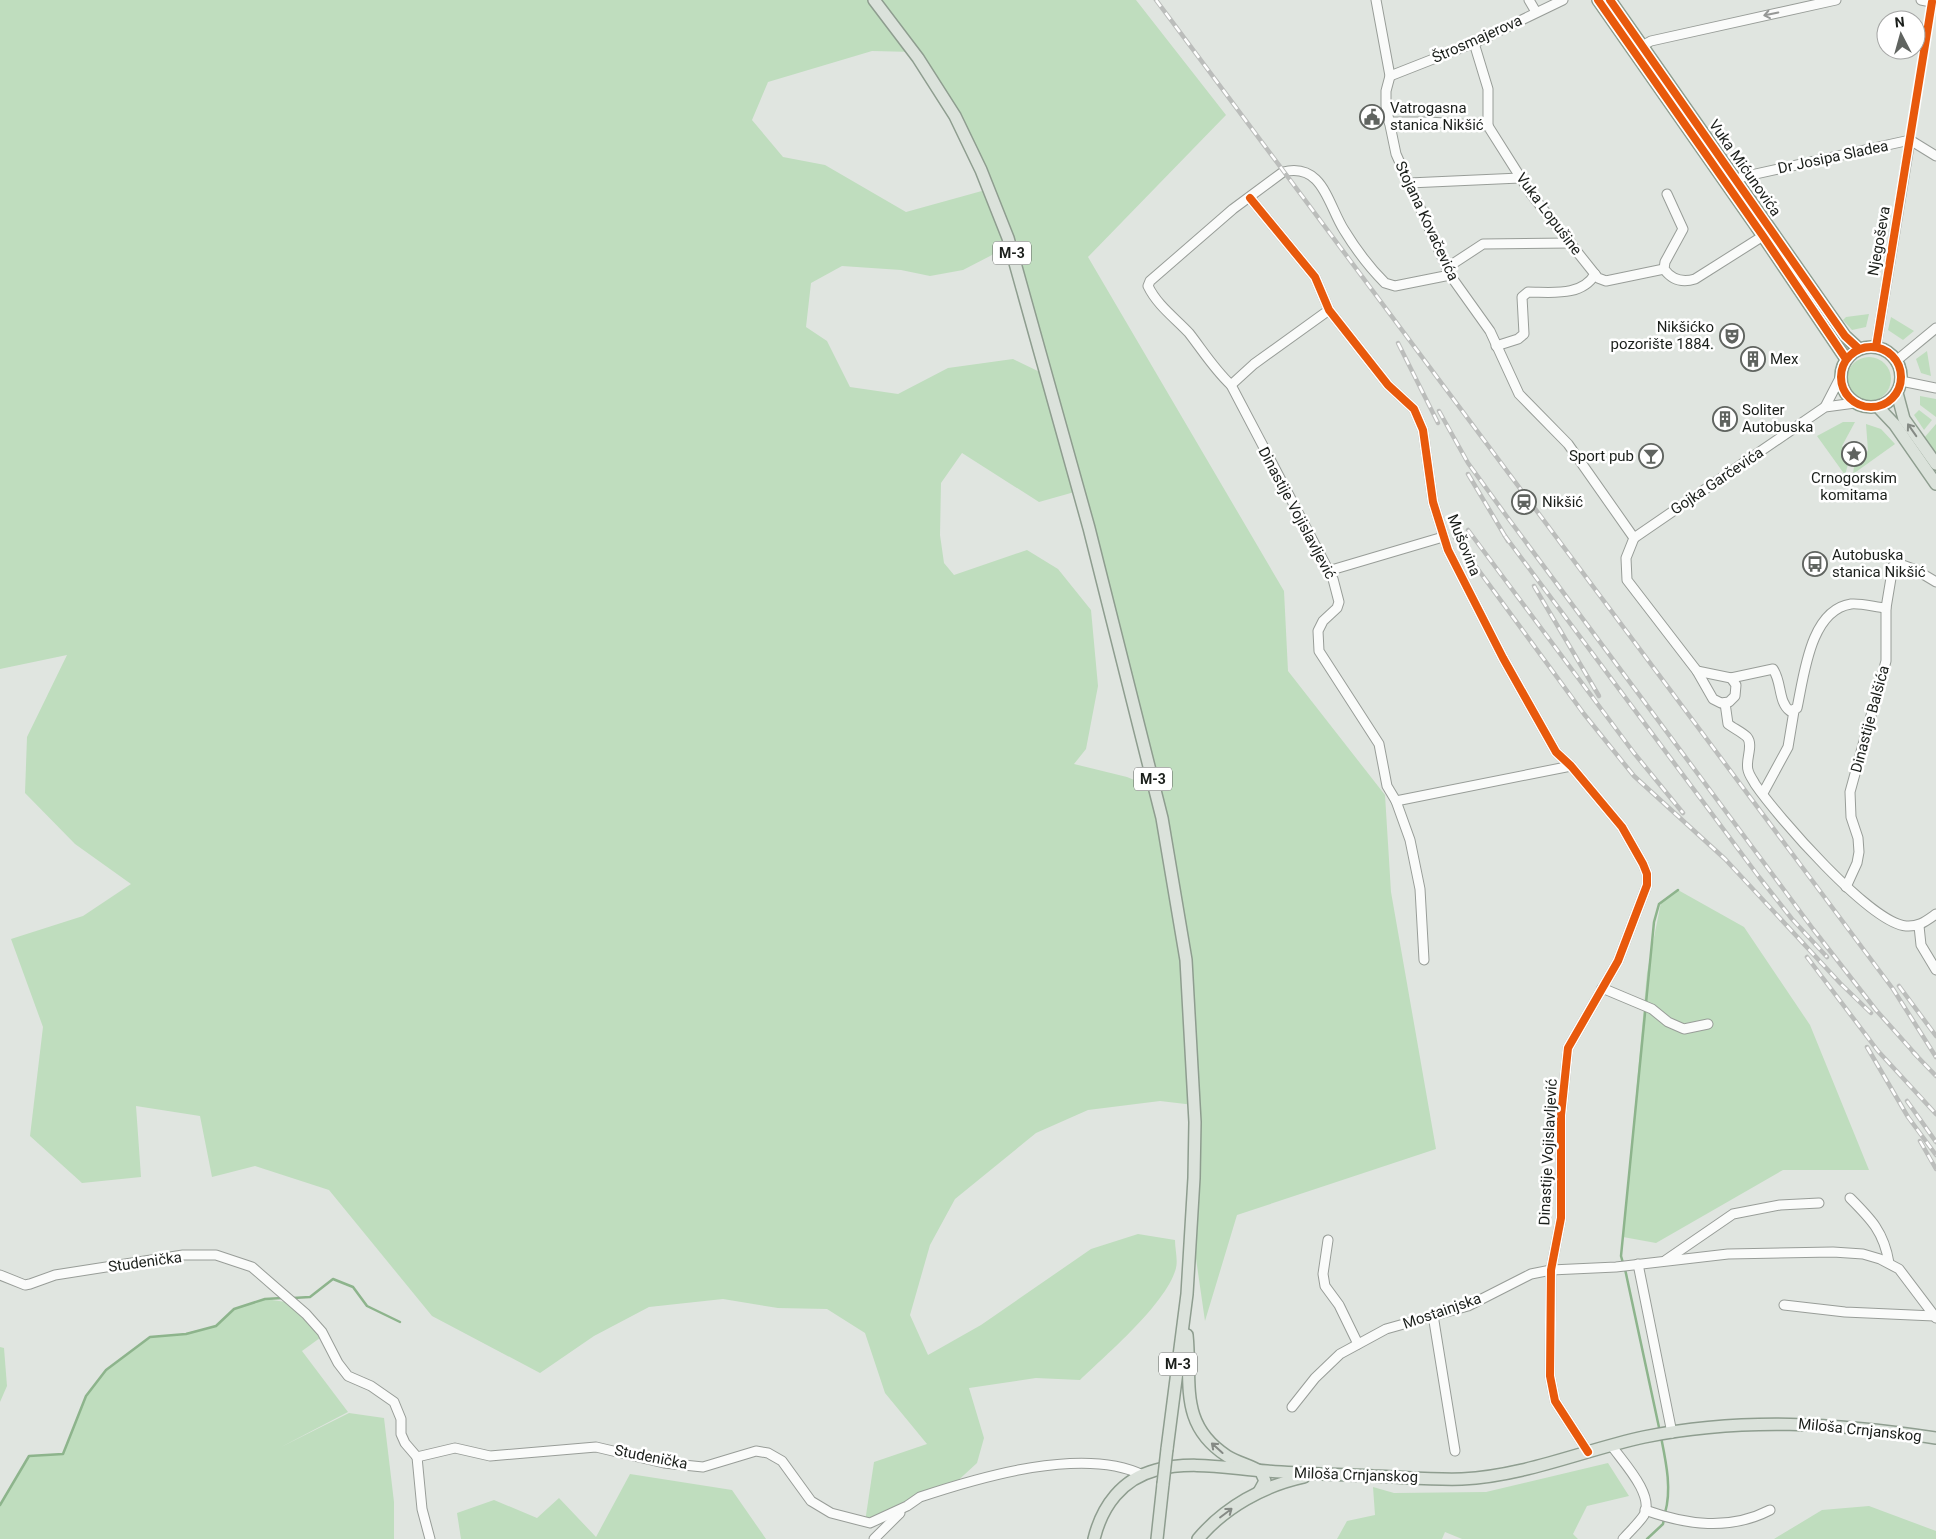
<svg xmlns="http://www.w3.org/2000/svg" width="1936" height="1539" font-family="Roboto,sans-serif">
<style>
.green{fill:#bfddbe;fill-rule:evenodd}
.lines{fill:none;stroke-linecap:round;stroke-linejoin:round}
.stream{stroke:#8db48c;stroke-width:2.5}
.minor-casing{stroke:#989d98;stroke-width:11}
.major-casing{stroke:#8e9d8f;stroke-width:14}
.minor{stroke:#fafbfa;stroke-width:9}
.major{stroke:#dbe2db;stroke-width:11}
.rail-casing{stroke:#bbbdbb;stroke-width:4.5}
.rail{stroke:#fff;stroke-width:2.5;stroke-dasharray:8;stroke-linecap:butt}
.major-bridge-casing{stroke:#8e9d8f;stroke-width:14;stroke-linecap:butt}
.major-bridge{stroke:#dbe2db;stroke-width:11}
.cycleway-casing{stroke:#fff;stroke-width:11}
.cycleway{stroke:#e8590c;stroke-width:8}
.oneway{stroke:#969896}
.oneway2{stroke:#858a85}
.labels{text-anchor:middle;stroke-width:5;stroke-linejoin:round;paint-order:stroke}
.shield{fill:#fff;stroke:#5f625f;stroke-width:1}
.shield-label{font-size:14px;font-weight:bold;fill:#1b1f1b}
.street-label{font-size:15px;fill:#1b1f1b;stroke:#fff}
.poi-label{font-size:15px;fill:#1b1f1b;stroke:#fff;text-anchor:start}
</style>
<rect width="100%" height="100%" fill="#e0e5e0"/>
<g class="green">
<path d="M 0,0 L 1136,0 L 1226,115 L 1088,257 L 1284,591 L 1288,671 L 1385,795 L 1391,892 L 1436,1149 L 1237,1215 L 1205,1321 L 1191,1224 L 1194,1105 L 1160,1101 L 1088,1110 L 1036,1133 L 955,1199 L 930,1245 L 910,1315 L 928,1355 L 981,1325 L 1091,1249 L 1138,1234 L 1175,1240 C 1175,1249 1178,1260 1176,1268 C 1167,1303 1107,1354 1080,1380 L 1036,1378 L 969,1388 L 984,1438 L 977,1463 L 952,1486 L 865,1522 L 874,1462 L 927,1444 L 885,1393 L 865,1333 L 827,1309 L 778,1308 L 723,1299 L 649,1307 L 594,1336 L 540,1373 L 432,1316 L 329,1190 L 255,1166 L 212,1177 L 200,1116 L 136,1106 L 141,1177 L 82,1183 L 30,1136 L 43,1027 L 11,939 L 83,916 L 131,884 L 75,844 L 25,793 L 27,737 L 67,655 L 0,669 ZM 872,51 L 914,52 L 989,189 L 906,212 L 825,165 L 783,157 L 752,120 L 768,82 ZM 1007,239 L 1046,375 L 1013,359 L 948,368 L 898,394 L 850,387 L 827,341 L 806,327 L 811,283 L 842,266 L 901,270 L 930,276 L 963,270 L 992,255 ZM 962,453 L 1039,502 L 1078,491 L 1154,788 L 1127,777 L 1074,764 L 1086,749 L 1098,686 L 1091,610 L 1058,569 L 1027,550 L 954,575 L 944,563 L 940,535 L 941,483 Z"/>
<path d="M 1869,314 L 1866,327 L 1852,330 L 1843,320 L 1846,317 Z"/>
<path d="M 1891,317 L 1914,331 L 1903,340 L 1888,330 Z"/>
<path d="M 1927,351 L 1931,376 L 1921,373 L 1916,359 Z"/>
<circle cx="1869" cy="379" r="22"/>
<path d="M 1920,396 L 1936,399 L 1936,417 L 1920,405 Z"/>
<path d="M 1919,410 L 1932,420 L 1924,430 L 1914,415 Z"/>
<path d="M 1843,422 L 1855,422 L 1842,446 L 1850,457 L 1845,475 L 1817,436 Z"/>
<path d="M 1866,424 L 1881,429 L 1895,444 L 1853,474 L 1855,459 L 1868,451 Z"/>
<path d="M 1936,424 L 1936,455 L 1924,438 Z"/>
<path d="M 1678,890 L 1744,927 L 1810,1025 L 1869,1170 L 1783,1170 L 1656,1243 L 1623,1237 L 1647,973 L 1661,902 Z"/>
<path d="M 265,1299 L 293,1303 L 324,1335 L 302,1351 L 348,1412 L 281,1447 L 349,1413 L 384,1418 L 394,1502 L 394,1539 L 0,1539 L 0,1504 L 28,1457 L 63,1454 L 86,1396 L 106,1370 L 150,1337 L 181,1334 L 216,1326 L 234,1309 Z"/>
<path d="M 0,1347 L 4,1348 L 7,1386 L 0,1402 Z"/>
<path d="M 1608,1463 L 1629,1496 L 1587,1506 L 1573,1534 L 1578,1539 L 1462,1539 L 1445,1532 L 1442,1539 L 1337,1539 L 1347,1521 L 1375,1515 L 1373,1487 L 1394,1493 L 1486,1492 Z"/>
<path d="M 630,1474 L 732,1490 L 766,1539 L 461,1539 L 457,1513 L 494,1500 L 537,1518 L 559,1498 L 596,1537 Z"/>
<path d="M 1869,1506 L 1936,1531 L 1936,1539 L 1774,1539 L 1822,1510 Z"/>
</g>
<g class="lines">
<g class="stream">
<path d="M 1623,1263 L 1621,1256 L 1654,922 L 1659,904 L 1678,890"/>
<path d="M 1625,1269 L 1660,1432"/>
<path d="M 293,1298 L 310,1297 L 333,1279 L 353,1287 L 367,1306 L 400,1322"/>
<path d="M 1661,1437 C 1666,1462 1672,1489 1665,1513"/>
<path d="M 0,1505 L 29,1456 L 63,1454 L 86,1396 L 106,1370 L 150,1337 L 186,1334 L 216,1326 L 234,1309 L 265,1299 L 282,1298"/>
<path d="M 1647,1539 L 1663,1524 L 1664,1519"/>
</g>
<defs>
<g id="minor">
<path d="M 1376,0 L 1390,76 L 1386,91 L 1386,106 L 1396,154 L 1450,275 L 1490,331 L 1519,394 L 1568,444 L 1634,538"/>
<path d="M 1529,0 L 1536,12"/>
<path d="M 1921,0 L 1936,3"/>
<path d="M 1474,43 L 1488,89 L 1488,126"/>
<path d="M 1638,48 L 1651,41 L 1836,0"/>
<path d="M 1390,76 L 1474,43 L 1563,0"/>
<path d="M 1389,122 L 1429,122 L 1488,126 L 1531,194 L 1598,278 L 1606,281 L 1664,269"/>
<path d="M 1910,140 L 1936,156"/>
<path d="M 1409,183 L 1520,178"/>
<path d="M 1731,183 L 1742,177 L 1910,140"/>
<path d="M 1667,194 L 1683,229 L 1665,262 L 1664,269 C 1672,280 1682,283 1695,279 L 1763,236"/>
<path d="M 1250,198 L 1315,277 L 1329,310 L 1388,385 L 1414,409 L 1423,430 L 1433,502 L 1448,550 L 1503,658 L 1556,752 L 1571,766 L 1622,827 L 1643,864 L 1647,874 L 1647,885 L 1618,961 L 1568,1048 L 1561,1115 L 1561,1218 L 1551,1270 L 1550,1376 L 1555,1401 L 1588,1452"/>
<path d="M 1448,267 L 1483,244 L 1571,243"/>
<path d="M 1496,346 L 1518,339 L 1524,334 L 1522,297 L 1528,292 C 1551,292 1582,297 1595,274"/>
<path d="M 1876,347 L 1910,140"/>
<path d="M 1896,361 L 1936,328"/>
<path d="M 1901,381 L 1936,388"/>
<path d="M 1231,385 L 1254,364 L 1329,310"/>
<path d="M 1825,407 L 1840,378"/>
<path d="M 1634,538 L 1825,407 L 1855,403"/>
<path d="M 1634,538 L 1626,558 L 1627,580 L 1697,671 L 1713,699 L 1721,703 L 1729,702 L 1735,696 L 1736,685 L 1731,678"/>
<path d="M 1328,571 L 1443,537"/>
<path d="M 1697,671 L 1731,678 L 1773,669 C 1782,682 1778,702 1790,711 L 1797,708 C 1804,676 1810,610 1851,604 C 1861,603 1875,607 1886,608"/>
<path d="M 1725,703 L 1728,724 C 1733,728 1742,732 1747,737 C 1754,745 1745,760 1748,770 C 1749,775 1753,780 1755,784 C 1776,815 1870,923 1906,926 C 1919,927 1926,921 1936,914"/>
<path d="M 1763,793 L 1788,747 L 1794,711"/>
<path d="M 1396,801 L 1571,766"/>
<path d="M 1846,887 L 1857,863 L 1859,852 L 1858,838 L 1851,817 L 1850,792 L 1886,661 L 1886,608 L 1893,566 L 1897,563 L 1916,570 L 1936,582"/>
<path d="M 1919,926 L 1921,945 L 1936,970"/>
<path d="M 1424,960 L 1420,889 L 1410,840 L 1396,801 L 1387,786 L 1379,744 L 1319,651 L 1318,631 L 1323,621 L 1337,608 L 1339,602 L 1333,579 L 1231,385 C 1214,369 1203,351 1189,333 C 1175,318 1157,305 1148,286 L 1150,281 L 1233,209 L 1283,172 C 1323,162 1328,205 1344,230 C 1355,248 1370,268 1385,283 L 1395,286 L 1450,275"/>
<path d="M 1602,988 L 1652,1009 L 1668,1022 L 1684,1029 L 1708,1024"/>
<path d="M 1850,1198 C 1871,1219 1884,1232 1889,1263"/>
<path d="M 1328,1240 L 1323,1274 L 1325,1286 L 1339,1305 L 1358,1344"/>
<path d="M 1666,1260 L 1733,1214 L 1780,1205 L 1819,1203"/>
<path d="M 1638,1264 L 1672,1433"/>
<path d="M 0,1275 L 25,1285 L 30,1284 L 55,1275 L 183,1255 L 216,1255 L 252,1267 L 306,1314 L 322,1332 L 338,1363 L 348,1376 L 371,1386 L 394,1402 L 401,1419 L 401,1434 L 405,1443 L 417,1457 L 455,1448 L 490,1456 L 596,1447 L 664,1463 L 703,1467 L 756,1451 L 768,1453 L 782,1461 L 811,1501 L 831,1513 L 870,1523 L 907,1506 L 920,1497 C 980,1477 1083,1446 1143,1475"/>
<path d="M 1784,1305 L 1845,1312 L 1934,1316"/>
<path d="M 1433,1315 L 1455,1451"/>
<path d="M 1292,1407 L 1315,1378 L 1340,1354 L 1386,1329 L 1468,1306 L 1531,1274 L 1551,1270 L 1616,1267 L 1728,1254 L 1833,1252 L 1863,1254 L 1880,1259 L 1899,1269 L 1936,1318"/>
<path d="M 1611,1445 C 1622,1461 1655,1495 1644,1515 C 1639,1523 1630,1531 1623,1539"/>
<path d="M 417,1457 L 422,1509 L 430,1539"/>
<path d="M 1645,1510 C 1687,1525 1729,1531 1770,1510"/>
<path d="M 874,1539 L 900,1513"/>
</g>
<g id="major">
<path d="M 874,0 L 918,58 L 955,116 L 981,170 L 1008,238 L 1089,528 L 1162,818 L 1186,960 L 1195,1122 L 1194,1178 L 1187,1294 L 1167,1449"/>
<path d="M 1598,0 L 1763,236 L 1846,359"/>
<path d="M 1610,0 L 1845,336 L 1859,349"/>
<circle cx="1871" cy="377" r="30"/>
<path d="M 1897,393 L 1904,419 L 1936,464"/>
<path d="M 1878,407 L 1895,425 L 1936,484"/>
<path d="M 1187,1335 C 1192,1383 1178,1424 1227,1456 C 1238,1463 1251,1465 1261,1472 L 1265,1481 L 1259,1492"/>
<path d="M 1094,1539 C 1102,1506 1122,1479 1156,1470 C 1191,1460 1232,1469 1267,1471 C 1302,1474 1338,1474 1373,1476 C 1403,1477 1433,1480 1462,1479 C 1525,1476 1584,1450 1644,1437 C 1742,1417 1838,1423 1936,1438"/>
<path d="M 1157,1539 L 1163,1484"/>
<path d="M 1198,1539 C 1225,1507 1263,1486 1304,1477"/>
</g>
</defs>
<use href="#minor" class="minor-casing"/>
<use href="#major" class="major-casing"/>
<use href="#minor" class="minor"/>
<use href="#major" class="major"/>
<defs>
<g id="rail">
<path d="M 1156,0 L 1893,989 L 1936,1057"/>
<path d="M 1398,343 L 1438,423"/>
<path d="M 1439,411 L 1468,463 L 1505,514 L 1813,929 L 1876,1010 L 1917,1056"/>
<path d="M 1468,474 L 1508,541"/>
<path d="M 1468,530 L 1634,753 L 1683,813"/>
<path d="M 1505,536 L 1759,877 L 1792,919 L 1827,957"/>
<path d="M 1455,538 L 1584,714 L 1634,776 L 1725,859 L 1840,983 L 1871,1013"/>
<path d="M 1534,586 L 1599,696"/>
<path d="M 1807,957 L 1878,1051 L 1936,1114"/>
<path d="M 1899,986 L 1936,1036"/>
<path d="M 1867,1047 L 1908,1117 L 1936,1155"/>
<path d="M 1913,1052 L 1936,1076"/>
<path d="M 1907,1101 L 1936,1142"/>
<path d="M 1920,1141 L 1936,1169"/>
</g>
</defs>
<use href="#rail" class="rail-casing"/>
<use href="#rail" class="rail"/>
<defs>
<path id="major-bridge" d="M 1163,1484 L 1167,1449"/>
</defs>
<use href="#major-bridge" class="major-bridge-casing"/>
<use href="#major-bridge" class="major-bridge"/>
<defs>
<g id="cycleway">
<path d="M 1598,0 L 1763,236 L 1846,359"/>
<path d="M 1610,0 L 1845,336 L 1859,349"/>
<path d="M 1250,198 L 1315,277 L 1329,310 L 1388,385 L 1414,409 L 1423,430 L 1433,502 L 1448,550 L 1503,658 L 1556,752 L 1571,766 L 1622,827 L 1643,864 L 1647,874 L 1647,885 L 1618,961 L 1568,1048 L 1561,1115 L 1561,1218 L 1551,1270 L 1550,1376 L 1555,1401 L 1588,1452"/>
<circle cx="1871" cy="377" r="30"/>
<path d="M 1876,347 L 1932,2"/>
</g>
</defs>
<use href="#cycleway" class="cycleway-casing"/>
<use href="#cycleway" class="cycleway"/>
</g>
<defs><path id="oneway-shaft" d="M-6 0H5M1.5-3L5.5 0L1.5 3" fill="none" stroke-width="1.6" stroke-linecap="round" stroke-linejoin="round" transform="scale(1.25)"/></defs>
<use class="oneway" href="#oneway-shaft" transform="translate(1771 14) rotate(168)"/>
<g class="oneway2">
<use href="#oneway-shaft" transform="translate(1912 430) rotate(-125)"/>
<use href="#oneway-shaft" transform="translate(1217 1448) rotate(-138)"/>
<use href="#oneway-shaft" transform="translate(1226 1513) rotate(-37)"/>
</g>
<defs>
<symbol id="civic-ring" viewBox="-11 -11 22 22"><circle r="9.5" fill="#fff" stroke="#606460" stroke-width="1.5"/><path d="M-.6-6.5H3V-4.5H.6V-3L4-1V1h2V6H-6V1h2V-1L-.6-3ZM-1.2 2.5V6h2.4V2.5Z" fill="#606460"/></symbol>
<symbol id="theatre-ring" viewBox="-11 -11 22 22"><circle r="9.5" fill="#fff" stroke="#606460" stroke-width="1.5"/><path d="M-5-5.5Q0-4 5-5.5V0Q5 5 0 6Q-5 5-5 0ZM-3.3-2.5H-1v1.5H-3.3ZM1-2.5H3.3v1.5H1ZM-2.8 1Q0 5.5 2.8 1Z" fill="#606460"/></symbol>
<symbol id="building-ring" viewBox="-11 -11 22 22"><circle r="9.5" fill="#fff" stroke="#606460" stroke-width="1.5"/><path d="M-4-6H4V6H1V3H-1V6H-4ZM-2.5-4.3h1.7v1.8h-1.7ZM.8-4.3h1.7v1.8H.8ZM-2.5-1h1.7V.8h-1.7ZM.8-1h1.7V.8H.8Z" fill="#606460"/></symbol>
<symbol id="sight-ring" viewBox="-11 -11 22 22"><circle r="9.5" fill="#fff" stroke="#606460" stroke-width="1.5"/><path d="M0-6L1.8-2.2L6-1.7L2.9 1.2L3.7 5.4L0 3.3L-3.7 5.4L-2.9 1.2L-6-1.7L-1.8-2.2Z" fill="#606460"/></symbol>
<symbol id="bar-ring" viewBox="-11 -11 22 22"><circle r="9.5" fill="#fff" stroke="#606460" stroke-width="1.5"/><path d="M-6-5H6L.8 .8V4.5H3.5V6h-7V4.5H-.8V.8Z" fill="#606460"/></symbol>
<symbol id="station-ring" viewBox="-11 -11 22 22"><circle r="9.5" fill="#fff" stroke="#606460" stroke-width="1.5"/><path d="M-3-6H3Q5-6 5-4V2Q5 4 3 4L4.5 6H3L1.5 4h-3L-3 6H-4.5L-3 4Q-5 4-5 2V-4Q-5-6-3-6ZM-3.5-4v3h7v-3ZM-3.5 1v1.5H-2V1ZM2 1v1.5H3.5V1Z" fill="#606460"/></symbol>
<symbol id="bus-ring" viewBox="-11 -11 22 22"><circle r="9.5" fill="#fff" stroke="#606460" stroke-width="1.5"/><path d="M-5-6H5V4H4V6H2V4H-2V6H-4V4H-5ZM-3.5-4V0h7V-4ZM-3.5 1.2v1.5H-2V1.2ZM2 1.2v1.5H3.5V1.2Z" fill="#606460"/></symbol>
</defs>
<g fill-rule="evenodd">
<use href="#civic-ring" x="1358" y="103" width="28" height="28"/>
<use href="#theatre-ring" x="1718" y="322" width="28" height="28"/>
<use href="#building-ring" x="1739" y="345" width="28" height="28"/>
<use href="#building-ring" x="1711" y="405" width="28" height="28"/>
<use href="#sight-ring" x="1840" y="440" width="28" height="28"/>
<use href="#bar-ring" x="1637" y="442" width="28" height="28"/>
<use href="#station-ring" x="1510" y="488" width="28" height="28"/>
<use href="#bus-ring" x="1801" y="550" width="28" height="28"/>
</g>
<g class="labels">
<g class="shield">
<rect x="993" y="241.5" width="38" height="23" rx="4"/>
<rect x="1134" y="767.5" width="38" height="23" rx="4"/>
<rect x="1159" y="1352.5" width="38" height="23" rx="4"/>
</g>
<g class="shield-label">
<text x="1012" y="258">M-3</text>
<text x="1153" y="784">M-3</text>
<text x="1178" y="1369">M-3</text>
</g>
<g class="street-label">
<text transform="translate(1477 39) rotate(-24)" y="5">Štrosmajerova</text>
<text transform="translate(1833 157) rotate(-12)" y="5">Dr Josipa Sladea</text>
<text transform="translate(1745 168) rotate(55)" y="5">Vuka Mićunovića</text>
<text transform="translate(1549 214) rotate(53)" y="5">Vuka Lopušine</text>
<text transform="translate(1427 221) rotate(65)" y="5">Stojana Kovačevića</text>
<text transform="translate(1879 241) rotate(-80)" y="5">Njegoševa</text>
<text transform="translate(1717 481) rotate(-34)" y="5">Gojka Garčevića</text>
<text transform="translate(1297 513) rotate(62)" y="5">Dinastije Vojislavljević</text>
<text transform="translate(1464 545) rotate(68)" y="5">Mušovina</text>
<text transform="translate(1870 719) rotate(-75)" y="5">Dinastije Balšića</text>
<text transform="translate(1548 1152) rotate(-87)" y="5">Dinastije Vojislavljević</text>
<text transform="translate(145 1262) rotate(-8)" y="5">Studenička</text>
<text transform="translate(1442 1311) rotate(-19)" y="5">Mostainjska</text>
<text transform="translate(1860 1430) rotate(6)" y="5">Miloša Crnjanskog</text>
<text transform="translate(651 1457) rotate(11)" y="5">Studenička</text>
<text transform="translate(1356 1475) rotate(2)" y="5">Miloša Crnjanskog</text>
</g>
<g class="poi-label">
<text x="1390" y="113">Vatrogasna<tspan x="1390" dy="17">stanica Nikšić</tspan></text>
<text x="1714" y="332" text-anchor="end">Nikšićko<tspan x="1714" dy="17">pozorište 1884.</tspan></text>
<text x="1770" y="364">Mex</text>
<text x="1742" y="415">Soliter<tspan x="1742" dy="17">Autobuska</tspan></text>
<text x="1634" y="461" text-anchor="end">Sport pub</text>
<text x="1854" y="483" text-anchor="middle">Crnogorskim<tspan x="1854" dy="17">komitama</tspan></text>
<text x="1542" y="507">Nikšić</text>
<text x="1832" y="560">Autobuska<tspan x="1832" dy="17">stanica Nikšić</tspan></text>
</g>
</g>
<g transform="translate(1901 35) rotate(354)"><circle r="24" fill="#ffffff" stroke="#a4a5a4"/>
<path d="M0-4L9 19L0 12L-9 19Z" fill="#606460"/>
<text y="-8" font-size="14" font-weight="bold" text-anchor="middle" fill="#1b1f1b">N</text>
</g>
</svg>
